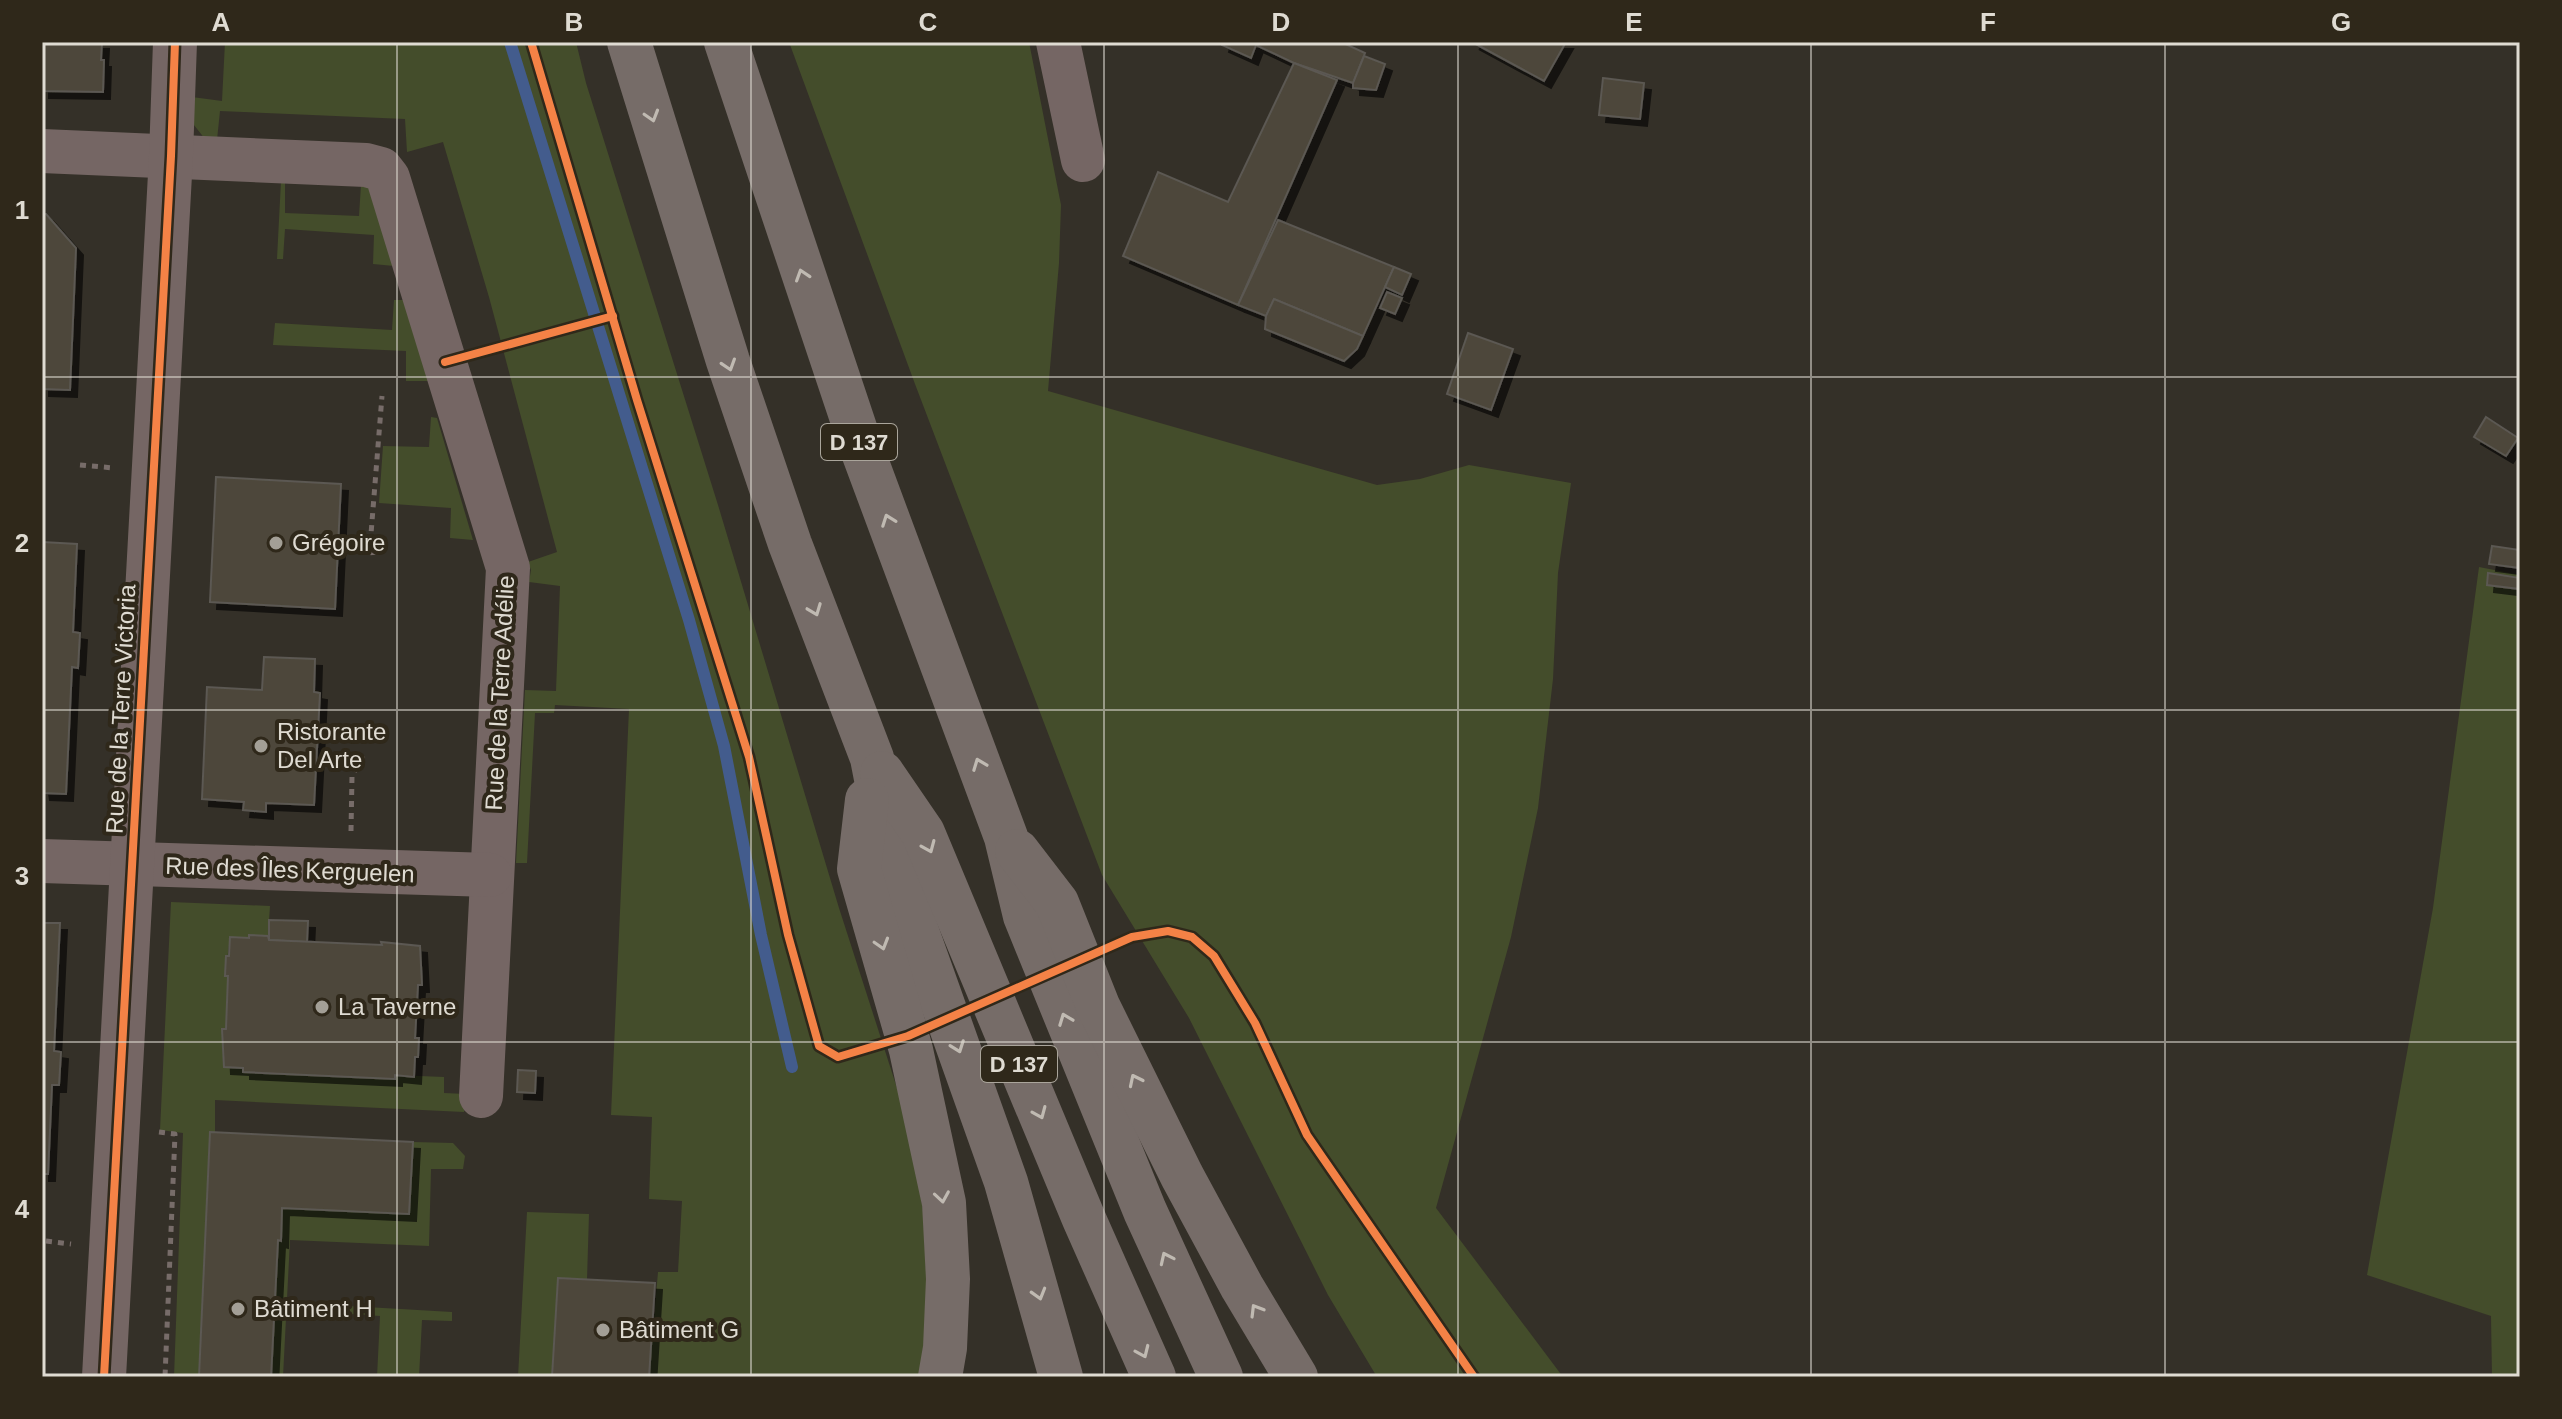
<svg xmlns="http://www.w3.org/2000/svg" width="2562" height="1419" font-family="Arial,sans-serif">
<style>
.green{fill:#444d2b}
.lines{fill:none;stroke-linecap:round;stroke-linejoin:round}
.stream{stroke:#435c8d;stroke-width:12}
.building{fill:#4d473a;stroke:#5b5852;stroke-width:2;filter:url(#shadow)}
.path{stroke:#776c69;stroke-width:5;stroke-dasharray:6 6;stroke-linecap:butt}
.minor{stroke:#756664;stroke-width:44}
.highway{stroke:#766c68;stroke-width:44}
.cycleway-casing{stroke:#2f281a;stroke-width:13}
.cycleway{stroke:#f48246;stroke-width:8}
.oneway{stroke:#c0bab2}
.grid{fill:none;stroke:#dfdbd2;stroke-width:2;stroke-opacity:0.55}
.poi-dot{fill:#a39f96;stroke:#2f281a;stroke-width:3}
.labels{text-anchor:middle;stroke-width:8;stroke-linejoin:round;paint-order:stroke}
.shield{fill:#2f281a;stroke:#aaa59b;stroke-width:2}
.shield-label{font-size:22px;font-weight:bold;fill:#dfdbd2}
.poi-label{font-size:24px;fill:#dfdbd2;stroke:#2f281a;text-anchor:start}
.street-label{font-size:24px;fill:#dfdbd2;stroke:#2f281a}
.neatline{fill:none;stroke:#dfdbd2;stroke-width:3}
.grid-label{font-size:26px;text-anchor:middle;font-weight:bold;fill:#dfdbd2}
</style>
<defs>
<filter id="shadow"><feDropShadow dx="7" dy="7" stdDeviation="0" flood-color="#0009"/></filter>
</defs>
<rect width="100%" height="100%" fill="#343028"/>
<g class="green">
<path d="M 225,42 L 576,42 L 586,83 L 718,505 L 839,908 L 906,1116 L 923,1210 L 929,1326 L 923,1377 L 649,1377 L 658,1272 L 678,1272 L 682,1201 L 649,1199 L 652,1117 L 611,1115 L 629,709 L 555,705 L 554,713 L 535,713 L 527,863 L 516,863 L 525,690 L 556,691 L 560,586 L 529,582 L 531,570 L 528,562 L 557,552 L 489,297 L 443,142 L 407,152 L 405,119 L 220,111 L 217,140 L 205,139 L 190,120 L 192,97 L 222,101 Z"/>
<path d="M 789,42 L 1029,42 L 1061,205 L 1059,263 L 1048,391 L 1377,485 L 1420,479 L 1469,465 L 1571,483 L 1558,573 L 1553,679 L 1538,808 L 1511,937 L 1436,1208 L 1563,1377 L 1377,1377 L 1328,1295 L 1189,1018 L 1102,875 L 915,384 Z"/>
<path d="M 281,181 L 285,181 L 285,213 L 359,216 L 361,185 L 371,186 L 394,266 L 373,264 L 374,235 L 285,229 L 283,259 L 277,259 Z"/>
<path d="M 394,300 L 405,300 L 429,381 L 406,381 L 406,351 L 273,345 L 275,323 L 392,330 Z"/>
<path d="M 431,417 L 437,418 L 473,540 L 450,538 L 451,508 L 379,503 L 383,446 L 429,447 Z"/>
<path d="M 2479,567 L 2520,575 L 2520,1377 L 2492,1377 L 2491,1316 L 2367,1275 L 2433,908 Z"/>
<path d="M 171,902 L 270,906 L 268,936 L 230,938 L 225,975 L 228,976 L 226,1029 L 222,1029 L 224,1067 L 243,1068 L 243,1072 L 394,1079 L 395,1075 L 444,1077 L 444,1093 L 466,1094 L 464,1112 L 215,1100 L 215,1132 L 210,1133 L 199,1377 L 174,1377 L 183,1133 L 160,1130 Z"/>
<path d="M 413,1142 L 453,1143 L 465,1156 L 463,1169 L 431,1169 L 429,1246 L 290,1240 L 283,1377 L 271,1377 L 278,1240 L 281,1240 L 282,1208 L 409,1214 Z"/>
<path d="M 527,1212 L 589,1214 L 587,1280 L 558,1278 L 552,1377 L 518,1377 Z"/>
<path d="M 349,1306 L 452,1312 L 452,1321 L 422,1320 L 419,1377 L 377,1377 L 380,1316 L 349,1314 Z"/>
</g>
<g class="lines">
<path class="stream" d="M 510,42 L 689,620 L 724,746 L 761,935 L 792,1067"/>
</g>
<g class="building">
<path d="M 42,42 L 102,42 L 101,60 L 104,60 L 103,92 L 42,91 Z"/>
<path d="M 1223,42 L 1341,42 L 1365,53 L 1353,83 L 1294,63 L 1256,45 L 1251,58 L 1222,45 Z"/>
<path d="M 1472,42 L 1566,42 L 1544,81 Z"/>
<path d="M 1364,56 L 1385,64 L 1376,90 L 1353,88 L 1353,83 Z"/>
<path d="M 1294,63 L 1337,80 L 1238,305 L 1123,256 L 1158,172 L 1228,202 Z"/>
<path d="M 1603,78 L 1644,83 L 1640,119 L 1599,115 Z"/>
<path d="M 42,214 L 46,214 L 76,248 L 70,390 L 42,389 Z"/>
<path d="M 1278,220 L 1394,267 L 1363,336 L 1274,299 L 1266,316 L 1238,305 Z"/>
<path d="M 1394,267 L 1411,274 L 1402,295 L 1385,287 Z"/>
<path d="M 1387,292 L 1402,298 L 1395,314 L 1380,308 Z"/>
<path d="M 1274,299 L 1363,336 L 1357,349 L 1344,361 L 1265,329 L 1266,316 Z"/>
<path d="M 1468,333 L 1513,349 L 1491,410 L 1447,394 Z"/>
<path d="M 2486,417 L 2518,438 L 2506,456 L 2474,437 Z"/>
<path d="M 216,477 L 341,484 L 335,609 L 210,602 Z"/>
<path d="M 42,542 L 77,544 L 73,632 L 80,633 L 78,668 L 72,667 L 66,794 L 43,793 L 42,787 Z"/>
<path d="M 2492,546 L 2520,550 L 2520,568 L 2489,564 Z"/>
<path d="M 2488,573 L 2520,578 L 2520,589 L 2487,585 Z"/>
<path d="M 264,657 L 315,659 L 314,692 L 320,693 L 314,805 L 266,803 L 266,812 L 243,810 L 244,802 L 202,799 L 207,687 L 262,690 Z"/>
<path d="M 269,920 L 308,921 L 307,942 L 269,940 Z"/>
<path d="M 42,923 L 60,923 L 54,1051 L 61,1052 L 59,1085 L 52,1085 L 48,1174 L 42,1174 Z"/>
<path d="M 249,935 L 268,936 L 269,940 L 382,945 L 381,942 L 420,946 L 422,985 L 418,985 L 415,1038 L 419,1038 L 418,1057 L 415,1057 L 414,1077 L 395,1075 L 395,1079 L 243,1072 L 243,1068 L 224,1067 L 222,1029 L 226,1029 L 228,976 L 225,976 L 226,956 L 229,956 L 230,937 L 249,938 Z"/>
<path d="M 518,1070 L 536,1071 L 535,1093 L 517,1092 Z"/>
<path d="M 210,1132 L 413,1142 L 409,1214 L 282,1208 L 281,1241 L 278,1240 L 271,1377 L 199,1377 Z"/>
<path d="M 558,1278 L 655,1283 L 649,1377 L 552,1377 Z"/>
</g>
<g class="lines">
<g class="path">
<path d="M 80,465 L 114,468"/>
<path d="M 373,555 L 371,534 L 382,396"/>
<path d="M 351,831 L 352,776 L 364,754"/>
<path d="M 159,1132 L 175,1134 L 165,1377"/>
<path d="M 46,1241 L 71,1244"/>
</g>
<g class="minor">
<path d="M 1058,42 L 1083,160"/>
<path d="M 42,151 L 366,165 L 381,169 L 388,178 L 508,568 L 481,1096"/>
<path d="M 42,861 L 490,875"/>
<path d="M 104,1377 L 171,156 L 175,42"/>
</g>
<g class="highway">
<path d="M 629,42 L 728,361 L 790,544 L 872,758 L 892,861 L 1006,1182 L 1061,1377"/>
<path d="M 726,42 L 863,452 L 1006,837 L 1025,916 L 1145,1211 L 1221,1377"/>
<path d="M 882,773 L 923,833 L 1084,1219 L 1154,1377"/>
<path d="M 867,800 L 859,869 L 911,1050 L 944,1203 L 948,1279 L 945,1348 L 940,1377"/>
<path d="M 1017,851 L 1057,903 L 1098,1006 L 1182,1176 L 1242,1287 L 1296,1377"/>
</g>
<defs>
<g id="cycleway">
<path d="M 531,42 L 637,400 L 749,757 L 788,935 L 819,1046 L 838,1057 L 908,1036 L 1132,937 L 1168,931 L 1192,937 L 1214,956 L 1255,1023 L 1307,1135 L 1474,1377"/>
<path d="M 445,362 L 613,316"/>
<path d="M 104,1377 L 171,156 L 175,42"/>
</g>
</defs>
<use href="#cycleway" class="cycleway-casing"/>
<use href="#cycleway" class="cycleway"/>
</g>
<defs><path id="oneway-chevron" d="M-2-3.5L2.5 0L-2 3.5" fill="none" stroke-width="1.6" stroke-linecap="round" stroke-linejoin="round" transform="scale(2)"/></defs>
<g class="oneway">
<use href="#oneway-chevron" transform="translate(652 116) rotate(73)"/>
<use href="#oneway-chevron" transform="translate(802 275) rotate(-108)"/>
<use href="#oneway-chevron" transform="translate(729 365) rotate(72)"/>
<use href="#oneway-chevron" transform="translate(888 520) rotate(-110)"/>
<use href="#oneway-chevron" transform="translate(815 610) rotate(69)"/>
<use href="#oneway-chevron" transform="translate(979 764) rotate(-111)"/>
<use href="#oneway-chevron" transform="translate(929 847) rotate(67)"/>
<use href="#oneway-chevron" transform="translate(882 944) rotate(73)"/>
<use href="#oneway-chevron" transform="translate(1065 1019) rotate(-111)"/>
<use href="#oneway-chevron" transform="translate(958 1047) rotate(70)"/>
<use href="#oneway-chevron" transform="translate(1135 1080) rotate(-116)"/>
<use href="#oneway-chevron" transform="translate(1040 1113) rotate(67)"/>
<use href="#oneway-chevron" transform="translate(942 1197) rotate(81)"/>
<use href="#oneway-chevron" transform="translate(1166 1258) rotate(-115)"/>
<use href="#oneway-chevron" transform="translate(1039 1294) rotate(74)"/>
<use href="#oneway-chevron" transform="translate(1256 1310) rotate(-121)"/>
<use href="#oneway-chevron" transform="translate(1143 1352) rotate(66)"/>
</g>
<path class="grid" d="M 397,42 L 397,1377M 751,42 L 751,1377M 1104,42 L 1104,1377M 1458,42 L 1458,1377M 1811,42 L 1811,1377M 2165,42 L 2165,1377M 42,377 L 2520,377M 42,710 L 2520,710M 42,1042 L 2520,1042"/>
<g class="poi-dot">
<circle cx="276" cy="543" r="8"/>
<circle cx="261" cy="746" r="8"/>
<circle cx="322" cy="1007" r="8"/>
<circle cx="238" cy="1309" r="8"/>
<circle cx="603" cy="1330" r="8"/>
</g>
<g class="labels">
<g class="shield">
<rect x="821" y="424" width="76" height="36" rx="6"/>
<rect x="981" y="1046" width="76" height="36" rx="6"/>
</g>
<g class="shield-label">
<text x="859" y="450">D 137</text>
<text x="1019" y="1072">D 137</text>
</g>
<g class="poi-label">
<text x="292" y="551">Grégoire</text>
<text x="277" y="740">Ristorante<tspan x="277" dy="28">Del Arte</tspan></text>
<text x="338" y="1015">La Taverne</text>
<text x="254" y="1317">Bâtiment H</text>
<text x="619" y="1338">Bâtiment G</text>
</g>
<g class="street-label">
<text transform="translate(500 693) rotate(-87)" y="8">Rue de la Terre Adélie</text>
<text transform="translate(121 709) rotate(-87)" y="8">Rue de la Terre Victoria</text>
<text transform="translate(290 870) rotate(2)" y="8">Rue des Îles Kerguelen</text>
</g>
</g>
<rect width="2562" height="1419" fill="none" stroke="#2f281a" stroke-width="88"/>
<rect x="44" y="44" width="2474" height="1331" class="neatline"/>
<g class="grid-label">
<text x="221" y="31">A</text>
<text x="574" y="31">B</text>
<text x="928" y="31">C</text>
<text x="1281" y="31">D</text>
<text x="1634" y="31">E</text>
<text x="1988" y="31">F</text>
<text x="2341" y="31">G</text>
<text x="22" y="219">1</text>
<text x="22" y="552">2</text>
<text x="22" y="885">3</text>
<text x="22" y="1218">4</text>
</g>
</svg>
